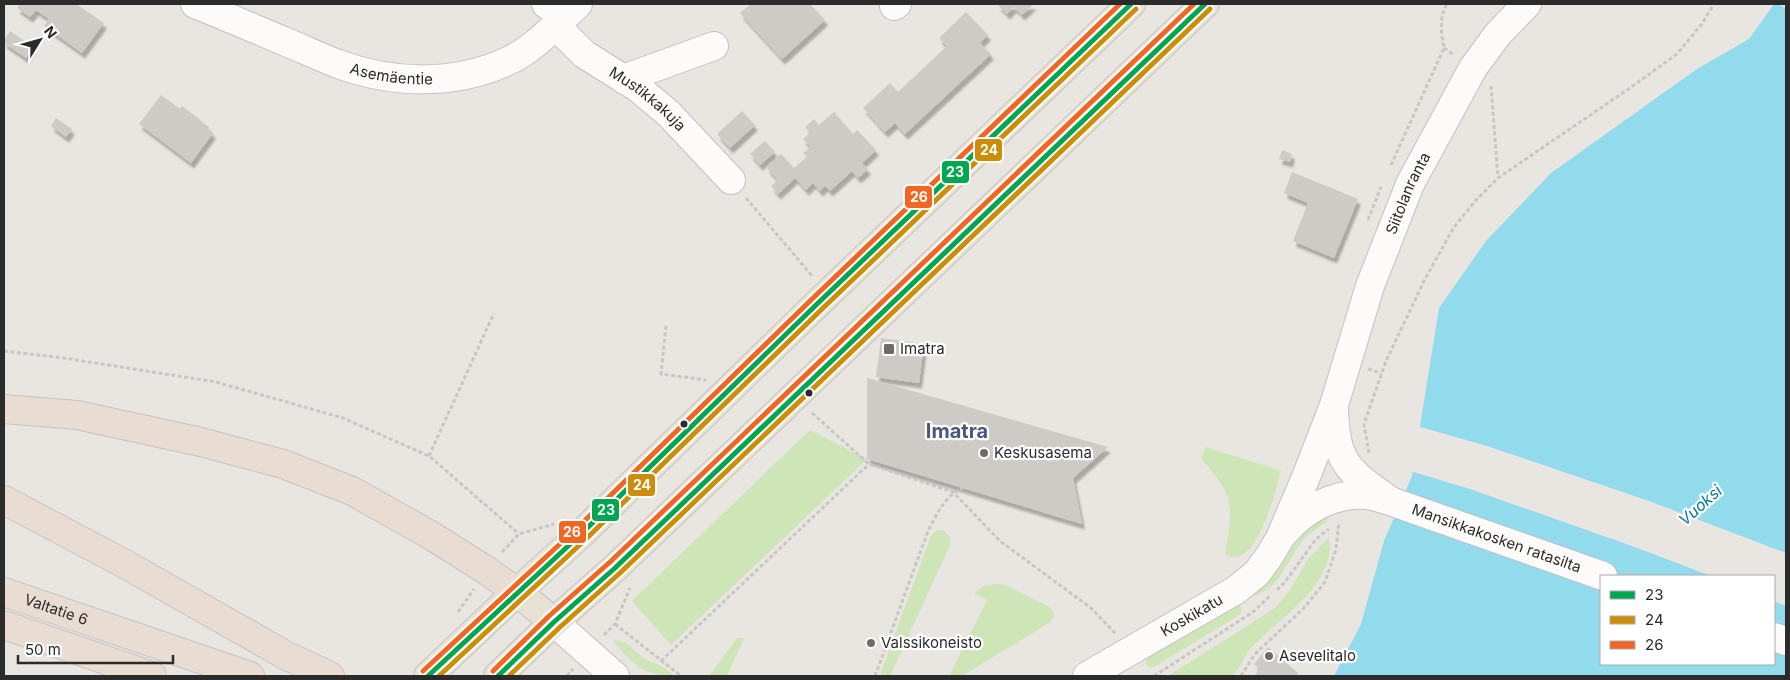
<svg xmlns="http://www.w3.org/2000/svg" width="1790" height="680" font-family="Inter,sans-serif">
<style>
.green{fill:#cee5b8}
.water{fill:#92dbed;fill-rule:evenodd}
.pier{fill:#e9e5e0}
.building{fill:#cecbc7;filter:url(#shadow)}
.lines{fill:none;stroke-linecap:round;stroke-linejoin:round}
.minor-casing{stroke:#c2c1c2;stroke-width:30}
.major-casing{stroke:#c5c3c1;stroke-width:30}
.highway-casing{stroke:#c5c3c1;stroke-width:30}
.path{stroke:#c8c7c7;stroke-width:3;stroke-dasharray:4 2.5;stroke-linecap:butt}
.minor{stroke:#fcfbfa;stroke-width:28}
.major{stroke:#e7e2d3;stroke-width:28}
.highway{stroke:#e9dcd3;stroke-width:28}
.bus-1-casing{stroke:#fff;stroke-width:9}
.bus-2-casing{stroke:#fff;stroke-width:9}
.bus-3-casing{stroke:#fff;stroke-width:9}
.bus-1{stroke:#00a651;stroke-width:5}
.bus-2{stroke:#ce8d09;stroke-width:5}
.bus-3{stroke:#f26522;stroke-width:5}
.poi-dot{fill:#6e6c6a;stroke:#fff;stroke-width:2}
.bus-dot{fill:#2b2b2b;stroke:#fff;stroke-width:2}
.labels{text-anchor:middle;stroke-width:4.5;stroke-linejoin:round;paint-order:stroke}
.street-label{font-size:15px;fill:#2b2b2b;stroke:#fff}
.poi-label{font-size:15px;fill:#2b2b2b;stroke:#fff;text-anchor:start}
.water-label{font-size:16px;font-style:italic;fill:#0976a0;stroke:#fff}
.district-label{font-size:20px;font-weight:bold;fill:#49567d;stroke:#fff}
.line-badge{stroke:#fff;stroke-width:2}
.badge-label{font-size:14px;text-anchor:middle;font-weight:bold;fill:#fff}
</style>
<defs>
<filter id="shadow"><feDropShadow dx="3" dy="5.5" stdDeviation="1" flood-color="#0004"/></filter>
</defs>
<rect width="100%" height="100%" fill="#e9e5e0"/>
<g class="green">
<path d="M 810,430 L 867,459 L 671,645 L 632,601 Z"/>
<path d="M 1206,447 L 1281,471 C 1276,489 1256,574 1225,554 C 1233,507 1236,496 1201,459 Z"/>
<path d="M 1328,516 L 1327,521 C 1318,528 1307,535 1300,544 C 1286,563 1279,589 1254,596 L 1252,593 L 1298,533 L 1307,526 Z"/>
<path d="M 943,530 L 949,536 L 951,543 L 890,676 L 881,676 L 882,669 L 931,536 L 936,531 Z"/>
<path d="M 1329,537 C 1339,582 1278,619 1252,647 C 1244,655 1241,667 1233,676 L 1168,676 L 1275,608 L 1290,590 L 1308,559 Z"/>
<path d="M 1002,584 L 1048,606 L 1053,611 L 1054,617 L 1049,623 L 962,676 L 949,676 L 987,600 L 974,594 C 982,584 991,584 1002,584 Z"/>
<path d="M 1238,604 L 1242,607 L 1241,614 L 1154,667 L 1147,666 L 1146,660 L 1152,655 Z"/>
<path d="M 737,638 L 744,638 L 727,676 L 709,676 Z"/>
<path d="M 612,639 L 625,642 L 643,658 L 665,668 L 674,676 C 643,676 630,662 612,639 Z"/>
</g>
<path class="water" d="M 1774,4 L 1778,4 L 1786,9 L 1786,676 L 1334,676 L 1361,624 L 1384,541 L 1412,476 L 1439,308 L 1486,241 L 1551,173 L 1697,69 L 1749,39 ZM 1601,576 L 1774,576 L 1774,664 L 1601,664 Z"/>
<path class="pier" d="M 1417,426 L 1487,446 L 1649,501 L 1786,553 L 1786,606 L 1774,601 L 1774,576 L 1711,576 L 1632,546 L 1470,489 L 1410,471 Z"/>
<g class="building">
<path d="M 20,4 L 76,4 L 104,23 L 82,53 L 44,26 L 49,19 L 36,10 L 30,17 L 17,8 Z"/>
<path d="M 751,4 L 810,4 L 825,20 L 782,59 L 740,13 Z"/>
<path d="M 997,4 L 1034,4 L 1022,15 L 1014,7 L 1007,14 Z"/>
<path d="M 966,12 L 988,35 L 980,43 L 991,54 L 905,134 L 895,123 L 885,132 L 863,108 L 890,83 L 898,92 L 947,46 L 939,38 Z"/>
<path d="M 10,31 L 33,47 L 26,58 L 4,43 L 4,40 Z"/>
<path d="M 161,95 L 180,109 L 182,106 L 209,127 L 208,129 L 213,133 L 191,163 L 139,124 Z"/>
<path d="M 742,111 L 755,125 L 730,148 L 717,134 Z"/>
<path d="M 834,112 L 853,134 L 857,130 L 876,150 L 862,163 L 868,169 L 858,178 L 852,171 L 830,191 L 825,186 L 820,191 L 813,183 L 806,190 L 795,178 L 778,194 L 771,186 L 778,180 L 766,167 L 781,154 L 794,168 L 807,157 L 803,153 L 811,147 L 803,139 L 810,133 L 805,127 L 814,119 L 819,125 Z"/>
<path d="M 56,118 L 72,129 L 66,137 L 51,126 Z"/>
<path d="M 765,141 L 775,152 L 760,165 L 750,154 Z"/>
<path d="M 1282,150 L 1292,154 L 1290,162 L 1279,159 Z"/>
<path d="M 1292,172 L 1358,199 L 1334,258 L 1293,241 L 1308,203 L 1284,193 Z"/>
<path d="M 881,338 L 924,344 L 919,383 L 876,377 Z"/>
<path d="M 867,378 L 1108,447 L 1073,478 L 1082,524 L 867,459 Z"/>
<path d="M 1268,647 L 1299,674 L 1297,676 L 1254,676 L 1260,669 L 1254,664 Z"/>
</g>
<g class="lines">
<defs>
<g id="minor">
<path id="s1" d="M 195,4 C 225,16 255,29 286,42 C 303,49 320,57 338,64 C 393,84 454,86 508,61 C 533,50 558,23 578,4"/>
<path d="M 546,4 L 564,17"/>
<path d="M 894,6 L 897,4"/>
<path id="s2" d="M 555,25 L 584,54 L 638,88 L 668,113 L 731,180"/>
<path d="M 623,79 L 714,46"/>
<path d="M 1334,409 C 1336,461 1346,470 1388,499"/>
<path id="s3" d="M 1285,532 C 1305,509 1335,492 1367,495 C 1375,496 1383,499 1390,501 L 1603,576"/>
<path d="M 554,622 L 615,676"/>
<path d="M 1774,637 L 1786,641"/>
<path id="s4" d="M 1087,676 L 1236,590 L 1257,573 L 1270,555 L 1280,538 L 1306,477 L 1334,405 L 1370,286 L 1410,184 L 1473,68 L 1498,34 L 1527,4"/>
</g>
<g id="major">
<path d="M 517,592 L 554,622"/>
<path d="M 428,676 L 517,592 L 580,535 L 816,305 L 1131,4"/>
<path d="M 498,676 L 554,622 L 615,568 L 1205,4"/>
</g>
<g id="highway">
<path d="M 4,409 L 77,415 L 201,442 L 283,464 L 352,491 L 427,533 L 486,570 L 517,592"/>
<path d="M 4,500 L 125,564 L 285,655 L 330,676"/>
<path id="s5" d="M 4,592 L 250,676"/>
<path d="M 4,625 L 152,676"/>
</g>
</defs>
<use href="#minor" class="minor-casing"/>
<use href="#major" class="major-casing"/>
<use href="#highway" class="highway-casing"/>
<g class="path">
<path d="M 1444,48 L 1454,55"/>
<path d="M 1491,86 L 1498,178"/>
<path d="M 1391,165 L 1444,48 C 1441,34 1439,17 1447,4"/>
<path d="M 746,198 L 813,277"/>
<path d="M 1368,220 L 1381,187"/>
<path d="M 666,326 L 661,374 L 706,380"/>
<path d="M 4,351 L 64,358 L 216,382 L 343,418 L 429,456 L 519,534"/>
<path d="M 1368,369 L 1381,373"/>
<path d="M 812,413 L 869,464 L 953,492 L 1000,541 L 1091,608 L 1115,633"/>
<path d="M 1369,453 L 1364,424 L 1386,361 L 1425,279 L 1454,227 L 1476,200 L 1498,178 L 1630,88 L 1677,54 L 1701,25 L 1714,4"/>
<path d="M 429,456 L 494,313"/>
<path d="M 502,552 L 519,534 L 554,524"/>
<path d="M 1626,572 L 1637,576"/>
<path d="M 1277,590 L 1285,582 L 1316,539 L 1329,529"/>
<path d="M 458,612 L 474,589"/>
<path d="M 615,624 L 681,676"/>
<path d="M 604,635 L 615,624 L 630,588"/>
<path d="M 661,661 L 869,464"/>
<path d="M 567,676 L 573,669"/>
<path d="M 875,676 L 928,531 C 937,514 945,495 963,488"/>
<path d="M 1154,676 L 1253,612 L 1270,596"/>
<path d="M 1241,676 L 1255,654 L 1304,608 L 1325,582 L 1336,549 L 1339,522"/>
</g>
<use href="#minor" class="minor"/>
<use href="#major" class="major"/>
<use href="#highway" class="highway"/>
<defs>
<g id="bus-1">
<path d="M 428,676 L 580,535 L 816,305 L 1131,4"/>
<path d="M 498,676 L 554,622 L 615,568 L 1205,4"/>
</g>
<g id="bus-2">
<path d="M 439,676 L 585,540 L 821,310 L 1136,9"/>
<path d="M 509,676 L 559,628 L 620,573 L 1210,9"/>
</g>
<g id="bus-3">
<path d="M 423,671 L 575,530 L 811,300 L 1120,4"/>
<path d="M 493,671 L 549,616 L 610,562 L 1194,4"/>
</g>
</defs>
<use href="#bus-1" class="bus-1-casing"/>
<use href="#bus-2" class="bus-2-casing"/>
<use href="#bus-3" class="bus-3-casing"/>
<use href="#bus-1" class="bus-1"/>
<use href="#bus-2" class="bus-2"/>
<use href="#bus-3" class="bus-3"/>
</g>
<g class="poi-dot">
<rect x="883" y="343" width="12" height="12" rx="2.5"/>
<circle cx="984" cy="453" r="5"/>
<circle cx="871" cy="643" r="5"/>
<circle cx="1269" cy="656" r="5"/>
</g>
<g class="bus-dot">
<circle cx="809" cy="393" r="4.5"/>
<circle cx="684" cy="424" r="4.5"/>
</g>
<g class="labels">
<g class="street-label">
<text dy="5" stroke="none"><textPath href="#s1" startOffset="210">Asemäentie</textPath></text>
<text dy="5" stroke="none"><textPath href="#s2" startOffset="119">Mustikkakuja</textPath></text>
<text dy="5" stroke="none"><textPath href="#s4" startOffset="609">Siitolanranta</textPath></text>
<text dy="5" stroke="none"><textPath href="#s3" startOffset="230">Mansikkakosken ratasilta</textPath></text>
<text dy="5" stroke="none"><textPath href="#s5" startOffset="55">Valtatie 6</textPath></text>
<text dy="5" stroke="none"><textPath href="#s4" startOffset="121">Koskikatu</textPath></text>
</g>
<g class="poi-label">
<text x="900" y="354">Imatra</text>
<text x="994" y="458">Keskusasema</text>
<text x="881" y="648">Valssikoneisto</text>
<text x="1279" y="661">Asevelitalo</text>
</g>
<g class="water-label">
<text transform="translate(1700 505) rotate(-42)" y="6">Vuoksi</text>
</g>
<g class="district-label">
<text x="957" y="438">Imatra</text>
</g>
</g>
<g class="line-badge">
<rect x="974" y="138" width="29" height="24" rx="5" fill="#ce8d09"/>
<rect x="941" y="160" width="29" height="24" rx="5" fill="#00a651"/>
<rect x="904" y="185" width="29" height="24" rx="5" fill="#f26522"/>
<rect x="627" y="473" width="29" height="24" rx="5" fill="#ce8d09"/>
<rect x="591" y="498" width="29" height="24" rx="5" fill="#00a651"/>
<rect x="558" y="520" width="29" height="24" rx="5" fill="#f26522"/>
</g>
<g class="badge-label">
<text x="989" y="155">24</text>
<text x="955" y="177">23</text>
<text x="919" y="202">26</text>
<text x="642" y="490">24</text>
<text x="606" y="515">23</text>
<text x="572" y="537">26</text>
</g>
<rect width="1790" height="680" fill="none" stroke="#2b2b2b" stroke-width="10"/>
<rect x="1600" y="575" width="175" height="90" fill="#ffffff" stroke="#aaaaaa"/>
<rect x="1610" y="591" width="25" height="8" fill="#00a651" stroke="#aaaaaa"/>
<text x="1645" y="600" font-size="15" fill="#2b2b2b">23</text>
<rect x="1610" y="616" width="25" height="8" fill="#ce8d09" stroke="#aaaaaa"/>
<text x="1645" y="625" font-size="15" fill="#2b2b2b">24</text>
<rect x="1610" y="641" width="25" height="8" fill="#f26522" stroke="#aaaaaa"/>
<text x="1645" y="650" font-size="15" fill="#2b2b2b">26</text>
<g transform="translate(40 40) rotate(53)" stroke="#ffffff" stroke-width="4" paint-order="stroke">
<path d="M0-4L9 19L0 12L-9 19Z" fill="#2b2b2b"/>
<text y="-8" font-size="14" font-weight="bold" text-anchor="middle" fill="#2b2b2b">N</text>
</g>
<path d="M18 655v8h155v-8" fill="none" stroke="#2b2b2b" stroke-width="2.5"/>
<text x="25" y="655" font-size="15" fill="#2b2b2b" stroke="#ffffff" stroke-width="4" paint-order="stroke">50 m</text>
</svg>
